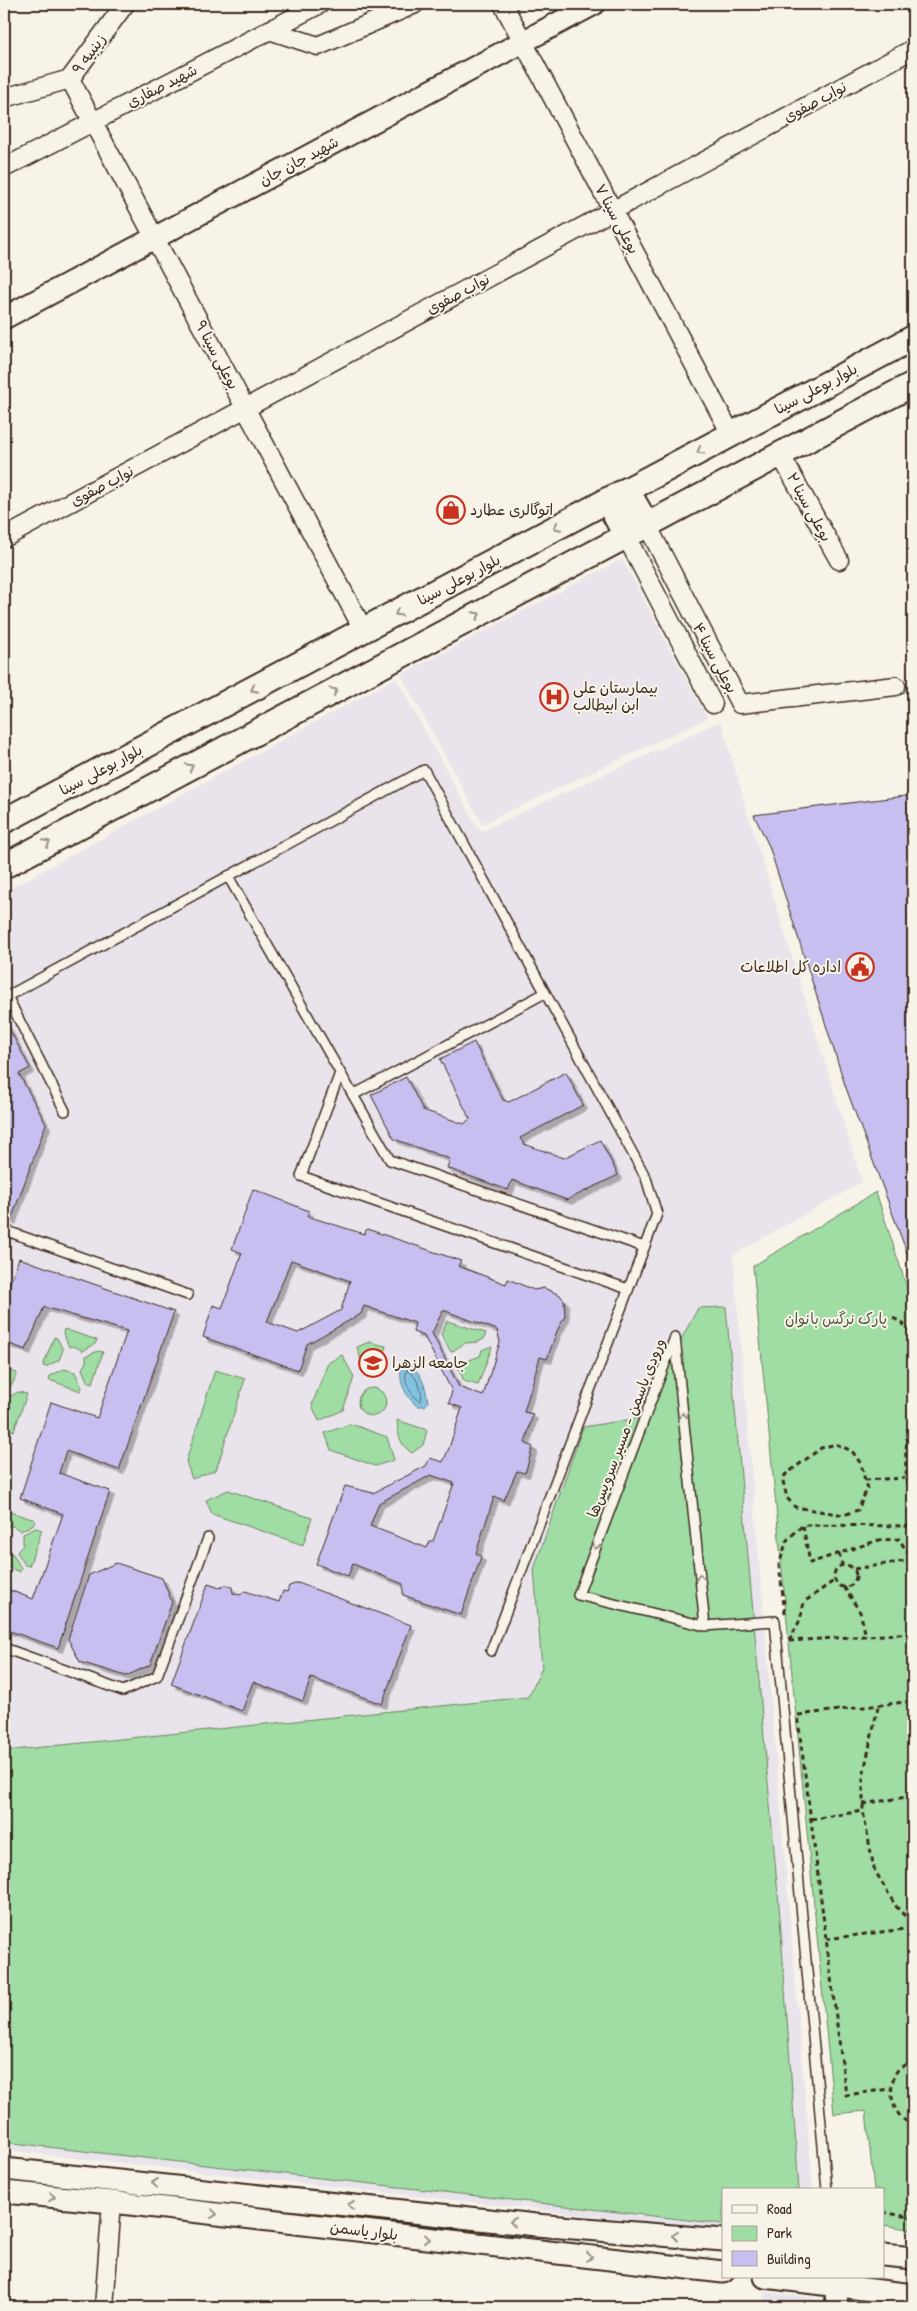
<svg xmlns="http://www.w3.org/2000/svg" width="917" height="2311" font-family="'Patrick Hand','Playpen Sans Arabic',sans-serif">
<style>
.built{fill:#e9e3eb}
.green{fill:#9fdda4;stroke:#6d8461}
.water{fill:#82c3e2;stroke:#668694}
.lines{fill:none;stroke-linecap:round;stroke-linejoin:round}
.shore{stroke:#57676c;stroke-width:1}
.building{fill:#c8bff1;stroke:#3b2a1e;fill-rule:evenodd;filter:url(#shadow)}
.service-casing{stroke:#3b2a1e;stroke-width:12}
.minor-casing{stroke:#3b2a1e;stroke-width:21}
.tertiary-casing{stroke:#3b2a1e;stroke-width:25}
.secondary-casing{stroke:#3b2a1e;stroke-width:28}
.path{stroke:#3b2a1e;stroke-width:3;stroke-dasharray:5 4;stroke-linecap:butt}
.service{stroke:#f7f3e8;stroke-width:9}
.minor{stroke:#f7f3e8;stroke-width:18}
.tertiary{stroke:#f7f3e8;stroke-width:21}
.secondary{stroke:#f7f3e8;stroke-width:24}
.oneway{stroke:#998e83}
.labels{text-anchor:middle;stroke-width:4;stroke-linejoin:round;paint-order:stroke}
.street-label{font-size:15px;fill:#3b2a1e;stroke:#f7f3e8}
.poi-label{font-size:15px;fill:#3b2a1e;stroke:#f7f3e8;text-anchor:start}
.park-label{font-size:15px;fill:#545740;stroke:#f7f3e8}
</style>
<defs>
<filter id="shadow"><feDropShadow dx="4.5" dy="4.5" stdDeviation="0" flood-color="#0004"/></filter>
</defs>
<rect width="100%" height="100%" fill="#f7f3e8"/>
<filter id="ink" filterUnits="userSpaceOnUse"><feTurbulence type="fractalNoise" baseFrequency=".02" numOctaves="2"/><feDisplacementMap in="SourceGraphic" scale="10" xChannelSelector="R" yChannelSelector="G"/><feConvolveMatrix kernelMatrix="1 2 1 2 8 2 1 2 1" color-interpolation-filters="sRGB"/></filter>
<g filter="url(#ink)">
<g class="built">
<path d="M 622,559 L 707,718 L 482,824 L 401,675 Z"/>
<path d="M 396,678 L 480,832 L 721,721 L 748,815 L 862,1182 L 733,1255 L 813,2190 L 723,2190 L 723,2230 L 4,2150 L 4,892 Z"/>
<path d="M 765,2292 L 814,2298 L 820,2307 L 763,2307 Z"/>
</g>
<g class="green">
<path d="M 876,1192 L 913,1306 L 913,2230 L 883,2225 L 883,2190 L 874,2190 L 866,2111 L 834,2114 L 753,1266 Z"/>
<path d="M 726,1307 L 780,1918 L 799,2190 L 723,2190 L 723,2224 L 4,2142 L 4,1751 L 528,1697 L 542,1668 L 534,1569 L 583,1427 L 639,1418 L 698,1308 Z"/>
<path d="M 447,1321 L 486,1333 L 484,1339 L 478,1342 L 465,1343 L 451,1352 L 441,1334 Z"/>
<path d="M 64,1329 L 97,1340 L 95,1344 L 83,1351 L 74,1346 L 69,1347 L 63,1333 Z"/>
<path d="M 54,1337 L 57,1338 L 63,1350 L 59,1360 L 46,1367 L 43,1366 Z"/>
<path d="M 369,1342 L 386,1346 L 377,1375 C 363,1371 361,1360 357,1347 Z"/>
<path d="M 489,1347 L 492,1347 L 478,1385 L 464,1381 L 457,1365 L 480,1356 L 482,1350 Z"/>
<path d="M 98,1351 L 103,1352 L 93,1383 L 87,1381 L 82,1369 L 86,1362 L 86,1356 Z"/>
<path d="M 342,1355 L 354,1377 L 343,1410 L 319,1421 L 312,1405 L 328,1363 Z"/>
<path d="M 4,1369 L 17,1373 L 12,1385 L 4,1389 Z"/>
<path d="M 64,1369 L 75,1372 L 82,1388 L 81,1391 L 49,1380 L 50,1376 Z"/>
<path d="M 215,1370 L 245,1379 L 216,1470 L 192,1479 L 186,1461 Z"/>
<circle cx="372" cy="1402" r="14"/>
<path d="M 18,1392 L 27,1394 L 14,1431 L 4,1428 L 4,1400 Z"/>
<path d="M 397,1420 L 427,1430 L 423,1445 L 412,1453 C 399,1444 398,1434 397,1420 Z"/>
<path d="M 351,1424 L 387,1437 L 394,1460 L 375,1466 L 331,1450 L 325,1433 Z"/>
<path d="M 228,1490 L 312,1518 L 303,1545 L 212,1514 L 206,1500 Z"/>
<path d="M 4,1510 L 35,1520 L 34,1524 L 21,1531 L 13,1526 L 4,1526 Z"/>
<path d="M 36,1528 L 42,1530 L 29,1566 L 25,1565 L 17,1552 L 23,1545 L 23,1534 Z"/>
<path d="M 4,1553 L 13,1554 L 21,1568 L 20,1572 L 4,1566 Z"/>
</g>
<path class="water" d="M 406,1364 C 421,1369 426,1387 428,1402 L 425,1406 L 417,1406 C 406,1397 397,1380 402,1365 Z"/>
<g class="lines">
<path class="shore" d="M 407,1370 C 416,1375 424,1391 421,1401 C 411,1397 402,1379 407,1370 Z"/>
</g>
<g class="building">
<path d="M 913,795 L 913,1269 L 846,1088 L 769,846 L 754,815 Z"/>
<path d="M 4,1019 L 30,1068 L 19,1074 L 46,1124 L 11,1220 L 4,1217 Z"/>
<path d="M 474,1042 L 503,1100 L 509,1102 L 566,1072 L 583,1105 L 520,1138 L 524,1144 L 564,1158 L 600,1140 L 618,1175 L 567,1200 L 512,1180 L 508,1190 L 447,1168 L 450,1159 L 394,1139 L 371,1095 L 406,1077 L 423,1110 L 464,1124 L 470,1119 L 440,1059 Z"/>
<path d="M 253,1189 L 309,1211 L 307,1216 L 364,1234 L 367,1229 L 461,1261 L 458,1266 L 506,1284 L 508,1279 L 534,1290 L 544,1288 L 560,1295 L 564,1300 L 565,1316 L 557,1331 L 547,1359 L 540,1357 L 524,1412 L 533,1414 L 525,1443 L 533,1447 L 525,1473 L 517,1471 L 504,1500 L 494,1497 L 476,1553 L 481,1557 L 461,1615 L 403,1595 L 403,1584 L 353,1564 L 348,1576 L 316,1564 L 345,1486 L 373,1493 L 426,1466 L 430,1458 L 443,1462 L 449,1448 L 462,1408 L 449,1403 L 452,1391 L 424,1336 L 413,1332 L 415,1323 L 364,1306 L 361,1314 L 307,1344 L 298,1370 L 203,1337 L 213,1305 L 222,1308 L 242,1253 L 232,1249 ZM 291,1260 L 350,1281 L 341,1310 L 298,1333 L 267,1322 ZM 443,1310 L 497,1330 L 500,1342 L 483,1396 L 459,1387 L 432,1333 ZM 431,1475 L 454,1483 L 433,1541 L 430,1541 L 427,1548 L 370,1526 L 379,1503 Z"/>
<path d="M 19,1258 L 174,1312 L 119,1470 L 66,1451 L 59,1473 L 110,1491 L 58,1648 L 4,1629 L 4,1588 L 33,1599 L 63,1514 L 20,1498 L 51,1402 L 97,1418 L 127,1331 L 44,1307 L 26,1350 L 4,1342 L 4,1300 Z"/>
<path d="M 116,1563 L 162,1578 L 172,1602 L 150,1665 L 126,1676 L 80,1662 L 68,1639 L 89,1575 Z"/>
<path d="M 298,1583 L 411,1625 L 382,1704 L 311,1678 L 303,1701 L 253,1682 L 242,1711 L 171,1684 L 208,1584 L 220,1588 L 225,1585 L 232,1587 L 233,1593 L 240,1595 L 245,1591 L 279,1602 L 283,1591 L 287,1592 L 289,1586 Z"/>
</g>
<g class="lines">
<defs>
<g id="service">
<path d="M 228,876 L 390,1160 L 644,1247"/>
<path d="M 7,996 L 65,1111"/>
<path d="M 4,998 L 424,770 L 646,1178 L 657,1214 L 491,1651"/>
<path d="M 340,1073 L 301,1176 L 628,1289"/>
<path d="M 353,1095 L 545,993"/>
<path d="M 4,1230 L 188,1295"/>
<path d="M 705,1626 L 675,1337 L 578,1595 L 705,1626 L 775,1621 L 827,2190"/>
<path d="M 4,1648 L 123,1691 L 157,1676 L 208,1538"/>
</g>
<g id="minor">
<path d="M 503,4 L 731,434"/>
<path d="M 269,30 L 318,46 L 415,4"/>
<path d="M 70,79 L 364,631"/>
<path d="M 70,79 L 125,4"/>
<path d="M 4,98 L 70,79"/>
<path d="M 4,168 L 320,4"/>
<path d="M 780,454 L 839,560"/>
<path d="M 647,525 L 740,704 L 896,686"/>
<path d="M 626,536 L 713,704"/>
<path d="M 4,538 L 913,49"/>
<path d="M 104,2307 L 112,2202"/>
</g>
<g id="tertiary">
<path d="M 4,318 L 594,4"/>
<path d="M 4,2169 L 536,2225 L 723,2240"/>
<path d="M 4,2192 L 112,2202 L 723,2272"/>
<path d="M 883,2255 L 913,2258"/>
<path d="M 765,2277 L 913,2295"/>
<path d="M 835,2277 L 837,2307"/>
</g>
<g id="secondary">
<path d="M 627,490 L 647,525"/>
<path d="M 607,500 L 626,536"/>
<path d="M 4,821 L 913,338"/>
<path d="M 4,866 L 913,384"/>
</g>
</defs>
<use href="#service" class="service-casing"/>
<use href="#minor" class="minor-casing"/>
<use href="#tertiary" class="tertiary-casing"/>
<use href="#secondary" class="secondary-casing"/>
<g class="path">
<path d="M 893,1318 C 903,1323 910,1328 913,1338"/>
<path d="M 913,1408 C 906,1433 901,1476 913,1499"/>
<path d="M 836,1444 L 852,1451 L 861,1464 L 867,1489 L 858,1510 L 844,1515 L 795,1507 L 787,1498 L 783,1481 L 785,1475 L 821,1448 Z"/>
<path d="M 865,1480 L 905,1478"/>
<path d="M 803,1526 L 810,1563 L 879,1540 L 899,1539 L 913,1561"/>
<path d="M 839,1553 L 842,1565"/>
<circle cx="845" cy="1576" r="11"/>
<path d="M 854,1569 L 912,1560"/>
<path d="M 844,1587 L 860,1612 L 866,1636"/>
<path d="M 785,1613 L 779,1565 L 787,1540 L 803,1525 L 913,1526"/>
<path d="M 789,1641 L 913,1633"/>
<path d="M 789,1641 L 800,1620 L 804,1602 L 835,1580"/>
<path d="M 878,1707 L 863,1776 L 863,1811 L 874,1869 L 895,1905 L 913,1925"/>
<path d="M 798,1715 L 913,1701"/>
<path d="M 798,1719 L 846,2095 L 890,2089"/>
<path d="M 863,1804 L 913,1796"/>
<path d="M 811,1819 L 863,1811"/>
<path d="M 826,1939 L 913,1928"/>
<path d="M 913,2059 C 909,2063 901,2066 897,2071 C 886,2088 892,2119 913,2124"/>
<path d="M 883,2212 L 913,2218"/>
</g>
<use href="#service" class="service"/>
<use href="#minor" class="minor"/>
<use href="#tertiary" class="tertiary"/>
<use href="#secondary" class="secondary"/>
</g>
<defs><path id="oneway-chevron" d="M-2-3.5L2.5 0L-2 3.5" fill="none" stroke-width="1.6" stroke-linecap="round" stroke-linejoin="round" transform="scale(1.25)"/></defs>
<g class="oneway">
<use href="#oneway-chevron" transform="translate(700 451) rotate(152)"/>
<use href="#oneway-chevron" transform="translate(557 527) rotate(152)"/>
<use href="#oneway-chevron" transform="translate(398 613) rotate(152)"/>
<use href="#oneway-chevron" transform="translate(477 615) rotate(-28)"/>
<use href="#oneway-chevron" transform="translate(254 689) rotate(152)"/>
<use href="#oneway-chevron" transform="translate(334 691) rotate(-28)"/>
<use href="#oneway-chevron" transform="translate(190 767) rotate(-28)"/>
<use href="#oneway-chevron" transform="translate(47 843) rotate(-28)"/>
<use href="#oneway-chevron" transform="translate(683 1416) rotate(-96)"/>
<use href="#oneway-chevron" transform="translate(596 1546) rotate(111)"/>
<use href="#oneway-chevron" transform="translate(700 1577) rotate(-96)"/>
<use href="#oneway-chevron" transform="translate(155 2183) rotate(-174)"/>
<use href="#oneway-chevron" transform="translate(52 2197) rotate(5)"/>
<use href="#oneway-chevron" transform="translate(351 2205) rotate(-174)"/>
<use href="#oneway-chevron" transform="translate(214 2214) rotate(7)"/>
<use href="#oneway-chevron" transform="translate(513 2222) rotate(-174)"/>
<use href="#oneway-chevron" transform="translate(675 2236) rotate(-175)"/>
<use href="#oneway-chevron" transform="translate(427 2239) rotate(7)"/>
<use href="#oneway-chevron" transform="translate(589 2257) rotate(7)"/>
</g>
</g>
<defs>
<symbol id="shop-ring" viewBox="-11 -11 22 22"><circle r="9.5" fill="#f7f3e8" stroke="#c8321e" stroke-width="1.5"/><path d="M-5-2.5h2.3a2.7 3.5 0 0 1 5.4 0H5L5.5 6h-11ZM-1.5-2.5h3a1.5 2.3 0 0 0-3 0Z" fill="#c8321e"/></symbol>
<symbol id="hospital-ring" viewBox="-11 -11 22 22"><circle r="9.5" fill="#f7f3e8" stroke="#c8321e" stroke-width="1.5"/><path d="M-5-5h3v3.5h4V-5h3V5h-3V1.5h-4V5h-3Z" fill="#c8321e"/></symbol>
<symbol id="civic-ring" viewBox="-11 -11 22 22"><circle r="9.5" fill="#f7f3e8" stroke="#c8321e" stroke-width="1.5"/><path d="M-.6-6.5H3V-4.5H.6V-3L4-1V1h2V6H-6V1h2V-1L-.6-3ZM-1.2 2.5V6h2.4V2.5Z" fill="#c8321e"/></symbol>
<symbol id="university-ring" viewBox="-11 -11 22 22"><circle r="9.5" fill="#f7f3e8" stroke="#c8321e" stroke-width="1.5"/><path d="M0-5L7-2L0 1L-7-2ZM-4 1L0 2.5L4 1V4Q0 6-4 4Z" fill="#c8321e"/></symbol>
</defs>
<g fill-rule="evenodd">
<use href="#shop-ring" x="435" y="494" width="32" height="32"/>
<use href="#hospital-ring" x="538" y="681" width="32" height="32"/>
<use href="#civic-ring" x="844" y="951" width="32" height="32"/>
<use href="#university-ring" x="357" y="1347" width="32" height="32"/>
</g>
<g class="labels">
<g class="street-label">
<text transform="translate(89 54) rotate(-54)" y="5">زینبیه ۹</text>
<text transform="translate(162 86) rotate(-27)" y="5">شهید صفاری</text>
<text transform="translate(815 102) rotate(-28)" y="5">نواب صفوی</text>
<text transform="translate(299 161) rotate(-28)" y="5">شهید جان جان</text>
<text transform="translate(617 219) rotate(62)" y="5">بوعلی سینا ۷</text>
<text transform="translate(458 294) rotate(-28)" y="5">نواب صفوی</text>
<text transform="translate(217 355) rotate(62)" y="5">بوعلی سینا ۹</text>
<text transform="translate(816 389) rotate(-28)" y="5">بلوار بوعلی سینا</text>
<text transform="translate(102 486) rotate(-28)" y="5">نواب صفوی</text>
<text transform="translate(809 507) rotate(61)" y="5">بوعلی سینا ۲</text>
<text transform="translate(459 580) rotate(-28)" y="5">بلوار بوعلی سینا</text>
<text transform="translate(715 658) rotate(62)" y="5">بوعلی سینا ۴</text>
<text transform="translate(101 770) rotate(-28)" y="5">بلوار بوعلی سینا</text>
<text transform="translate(626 1428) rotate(-69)" y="5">ورودی یاسمن - مسیر سرویس‌ها</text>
<text transform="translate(364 2231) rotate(7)" y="5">بلوار یاسمن</text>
</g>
<g class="poi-label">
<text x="470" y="515">اتوگالری عطارد</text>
<text x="573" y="693">بیمارستان علی<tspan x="573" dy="17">ابن ابیطالب</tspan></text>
<text x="841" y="972" text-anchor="end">اداره کل اطلاعات</text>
<text x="392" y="1368">جامعه الزهرا</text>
</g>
<g class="park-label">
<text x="836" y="1324">پارک نرگس بانوان</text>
</g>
</g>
<rect width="917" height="2311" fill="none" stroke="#f7f3e8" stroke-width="20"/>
<rect x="10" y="10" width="897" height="2291" fill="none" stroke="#3b2a1e" stroke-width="2" filter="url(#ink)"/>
<rect x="722" y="2188" width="162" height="90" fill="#f7f3e8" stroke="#aca397"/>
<rect x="732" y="2205" width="25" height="8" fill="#f7f3e8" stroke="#aca397"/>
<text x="767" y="2214" font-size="15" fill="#3b2a1e">Road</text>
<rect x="732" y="2226" width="25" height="15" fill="#9fdda4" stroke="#aca397"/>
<text x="767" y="2238" font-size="15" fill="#3b2a1e">Park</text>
<rect x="732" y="2251" width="25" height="15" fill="#c8bff1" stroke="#aca397"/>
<text x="767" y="2264" font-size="15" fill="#3b2a1e">Building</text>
</svg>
